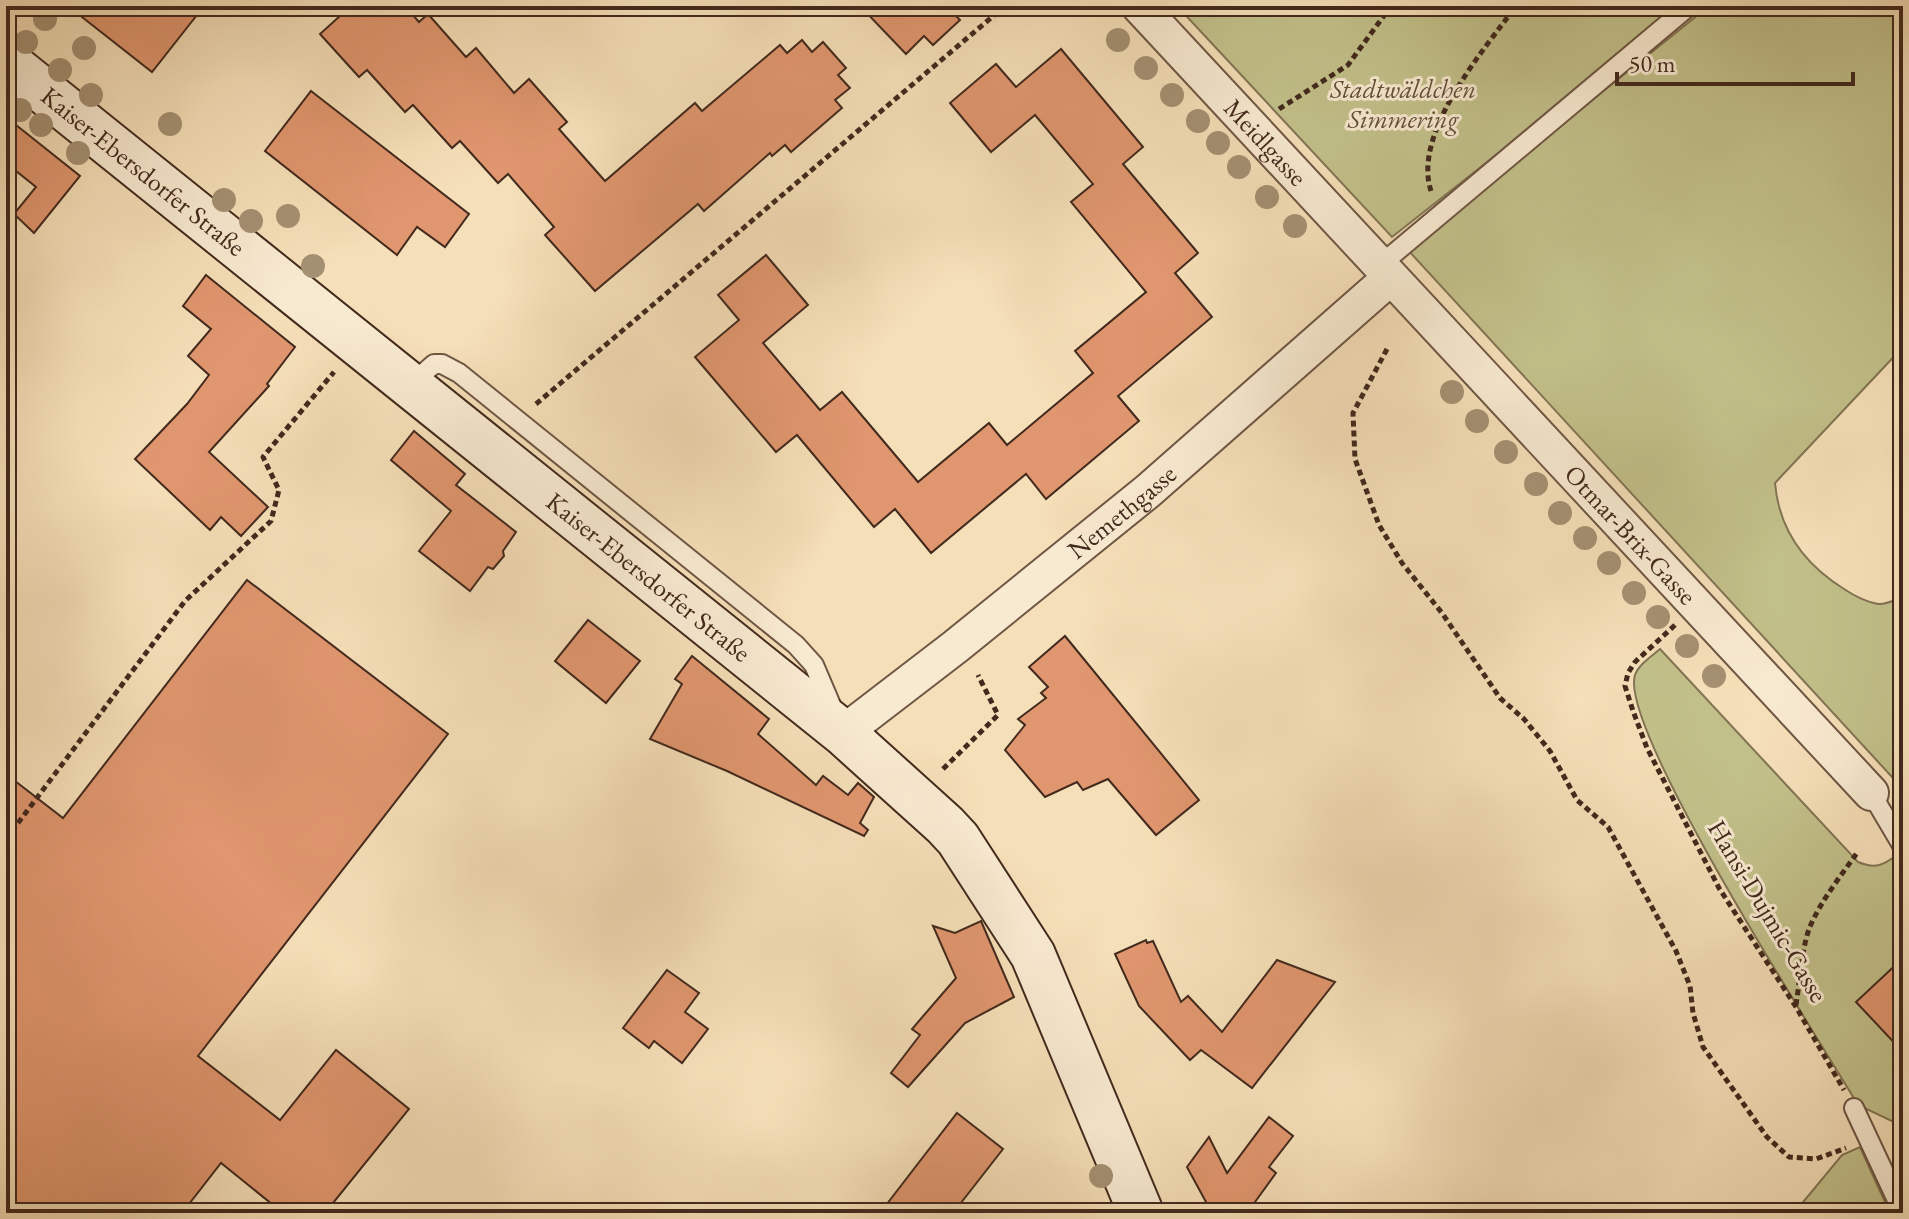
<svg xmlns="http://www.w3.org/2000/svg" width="1909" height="1219" font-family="'EB Garamond',serif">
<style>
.green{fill:#c2c08a;stroke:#827454;stroke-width:2}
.building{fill:#e0966e;stroke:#42291d;stroke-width:2}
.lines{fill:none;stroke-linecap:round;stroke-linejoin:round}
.lane-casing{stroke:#6f5644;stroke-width:22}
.street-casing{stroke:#6f5644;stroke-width:38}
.secondary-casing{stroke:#42291d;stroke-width:48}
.path{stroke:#42291d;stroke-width:5;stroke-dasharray:6 4;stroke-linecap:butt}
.lane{stroke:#f8ead1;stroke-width:18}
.street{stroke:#f8ead1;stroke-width:34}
.secondary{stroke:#f8ead1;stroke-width:44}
.tree{fill:#a49072}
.labels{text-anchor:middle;stroke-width:6;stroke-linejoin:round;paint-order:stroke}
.park-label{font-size:26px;font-style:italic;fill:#624f38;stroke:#f8ead1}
.street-label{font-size:26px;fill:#42291d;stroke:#f8ead1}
</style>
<rect width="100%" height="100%" fill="#f5dfb8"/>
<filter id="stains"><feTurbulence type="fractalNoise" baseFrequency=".0025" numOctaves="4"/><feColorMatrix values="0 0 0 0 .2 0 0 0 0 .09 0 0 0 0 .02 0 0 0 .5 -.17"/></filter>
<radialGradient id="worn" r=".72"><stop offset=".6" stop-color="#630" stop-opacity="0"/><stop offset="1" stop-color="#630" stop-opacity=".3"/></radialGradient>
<g class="green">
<path d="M 1177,6 L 1680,6 L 1618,59 L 1392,237 Z"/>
<path d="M 1709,6 L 1903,6 L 1903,347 L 1775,483 C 1779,530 1804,564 1844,589 C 1853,595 1867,602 1878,604 C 1885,605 1895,600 1902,597 L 1903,789 L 1407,249 Z"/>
<path d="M 1660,649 L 1858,862 C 1875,869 1882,866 1897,855 L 1903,861 L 1903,958 L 1857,1002 L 1903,1052 L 1903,1130 L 1892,1121 L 1858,1105 C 1821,1043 1618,728 1635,675 C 1639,664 1652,656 1660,649 Z"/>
<path d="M 1860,1147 L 1890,1213 L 1794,1213 L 1842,1155 Z"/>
</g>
<g class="building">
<path d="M 68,6 L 204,6 L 152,72 Z"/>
<path d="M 351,6 L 405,6 L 419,22 L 428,14 L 466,57 L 476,48 L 514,93 L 529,79 L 567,122 L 559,129 L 605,181 L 695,103 L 702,111 L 780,45 L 787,53 L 802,40 L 812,52 L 823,42 L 846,68 L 838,75 L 850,88 L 835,100 L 842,108 L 791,152 L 785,145 L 772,156 L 770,153 L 704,211 L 698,204 L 595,291 L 545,235 L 554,227 L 508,174 L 498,183 L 460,141 L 452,148 L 413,105 L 405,112 L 367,70 L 359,77 L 320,34 Z"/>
<path d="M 860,6 L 946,6 L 960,20 L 933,45 L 924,36 L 906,54 Z"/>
<path d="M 1061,49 L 1143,147 L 1123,164 L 1198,253 L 1175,273 L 1212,317 L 1118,396 L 1139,421 L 1046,499 L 1026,474 L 931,553 L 895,509 L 874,527 L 797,435 L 776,452 L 695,357 L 739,320 L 718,295 L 766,255 L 808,305 L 763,343 L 820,410 L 842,392 L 918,482 L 989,423 L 1007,445 L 1093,373 L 1075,351 L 1146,292 L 1071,202 L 1093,184 L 1035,115 L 991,152 L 950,103 L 996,64 L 1016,87 Z"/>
<path d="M 311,91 L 469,214 L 445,247 L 417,227 L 397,255 L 265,151 Z"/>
<path d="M 6,117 L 80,176 L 34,233 L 14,214 L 36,187 L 6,163 Z"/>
<path d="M 206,275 L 295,347 L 267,384 L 269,386 L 209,452 L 268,507 L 241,536 L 221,517 L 210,530 L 135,459 L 187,404 L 209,375 L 188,356 L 211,329 L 183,306 Z"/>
<path d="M 414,431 L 465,474 L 456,485 L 516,532 L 503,551 L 504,556 L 493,569 L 488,567 L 470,591 L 419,551 L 451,511 L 391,460 Z"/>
<path d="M 247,580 L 448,734 L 198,1056 L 280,1120 L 336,1050 L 409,1109 L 325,1213 L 283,1213 L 221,1163 L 182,1213 L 6,1213 L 6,774 L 63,818 Z"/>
<path d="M 588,620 L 640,661 L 606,703 L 555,661 Z"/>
<path d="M 1065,636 L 1199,800 L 1156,835 L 1108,779 L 1083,790 L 1077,782 L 1045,797 L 1005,750 L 1025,725 L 1018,719 L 1046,698 L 1041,693 L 1048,687 L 1029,667 Z"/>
<path d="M 692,656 L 769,719 L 758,734 L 816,785 L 823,776 L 848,795 L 858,783 L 874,797 L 860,823 L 868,830 L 864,836 L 727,771 L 650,739 L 682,684 L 675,679 Z"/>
<path d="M 981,921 L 1014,997 L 965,1023 L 908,1087 L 891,1073 L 920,1035 L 912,1029 L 956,978 L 933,926 L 955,933 Z"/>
<path d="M 1146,940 L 1147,943 L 1153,941 L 1181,1002 L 1188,996 L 1222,1032 L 1277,960 L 1335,982 L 1252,1088 L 1201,1050 L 1190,1060 L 1139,1006 L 1115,954 Z"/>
<path d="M 1903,958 L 1903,1052 L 1856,1002 Z"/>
<path d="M 667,970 L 699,993 L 685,1012 L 708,1029 L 682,1063 L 654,1041 L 649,1048 L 623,1028 Z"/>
<path d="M 957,1113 L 1003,1149 L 953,1213 L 880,1213 Z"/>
<path d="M 1269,1117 L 1293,1136 L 1269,1167 L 1276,1173 L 1255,1202 L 1260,1213 L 1212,1213 L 1187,1167 L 1209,1137 L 1227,1173 Z"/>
</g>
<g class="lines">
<defs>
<g id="lane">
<path d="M 1379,266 L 1689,6"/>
<path d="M 410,385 L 434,364 L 442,364 L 459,373 L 796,645 L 814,665 L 834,712"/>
<path d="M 1871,793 L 1903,847"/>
<path d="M 1854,1108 L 1903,1213"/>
</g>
<g id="street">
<path id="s1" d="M 1139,6 L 1871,793"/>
<path id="s2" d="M 843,733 L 955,647 L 1148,491 L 1390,278"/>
</g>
<g id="secondary">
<path id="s3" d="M 6,61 L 843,733 L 945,825 L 958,839 L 1033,955 L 1141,1213"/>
</g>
</defs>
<use href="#lane" class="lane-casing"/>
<use href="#street" class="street-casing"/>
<use href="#secondary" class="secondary-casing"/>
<g class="path">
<path d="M 1279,109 L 1348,65 L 1391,6"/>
<path d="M 1431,191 C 1412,133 1483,51 1516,6"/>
<path d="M 1387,349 L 1353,413 L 1355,459 L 1379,525 L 1402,563 L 1442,613 L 1500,698 L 1524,719 L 1550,751 L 1577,800 L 1608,827 L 1676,951 L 1690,986 L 1693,1013 L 1703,1047 L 1767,1137 L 1789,1157 L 1816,1159 L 1846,1148"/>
<path d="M 536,404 L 1005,6"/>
<path d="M 1675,625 L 1635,662 L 1628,673 L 1625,686 L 1633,711 L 1647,748 L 1719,888 L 1796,1007 L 1844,1090"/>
<path d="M 943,769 L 998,715 L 978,675"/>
<path d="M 6,839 L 185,601 L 271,521 L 279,490 L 263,457 L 334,372"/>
<path d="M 1796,1005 C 1800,980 1801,953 1809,929 C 1820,902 1840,877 1857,853"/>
</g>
<use href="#lane" class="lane"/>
<use href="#street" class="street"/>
<use href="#secondary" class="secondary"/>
</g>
<g class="tree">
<circle cx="45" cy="19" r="12"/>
<circle cx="1118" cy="40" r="12"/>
<circle cx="26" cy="42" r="12"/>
<circle cx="84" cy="48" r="12"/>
<circle cx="1146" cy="68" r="12"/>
<circle cx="60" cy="70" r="12"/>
<circle cx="91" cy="95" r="12"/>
<circle cx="1172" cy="95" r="12"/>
<circle cx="20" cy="110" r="12"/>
<circle cx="1198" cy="121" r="12"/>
<circle cx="170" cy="124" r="12"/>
<circle cx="41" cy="125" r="12"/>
<circle cx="1218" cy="143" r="12"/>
<circle cx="78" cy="153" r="12"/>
<circle cx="1239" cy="167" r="12"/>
<circle cx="1267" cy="197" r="12"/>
<circle cx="224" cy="200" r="12"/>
<circle cx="288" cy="216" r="12"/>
<circle cx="251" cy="221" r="12"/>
<circle cx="1295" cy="226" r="12"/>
<circle cx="313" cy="266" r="12"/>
<circle cx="1452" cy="392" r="12"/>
<circle cx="1477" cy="421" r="12"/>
<circle cx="1506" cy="452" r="12"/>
<circle cx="1536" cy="484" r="12"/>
<circle cx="1560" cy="513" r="12"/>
<circle cx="1585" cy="538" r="12"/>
<circle cx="1609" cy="563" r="12"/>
<circle cx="1634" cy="593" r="12"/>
<circle cx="1658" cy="617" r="12"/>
<circle cx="1687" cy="646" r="12"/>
<circle cx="1714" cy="676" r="12"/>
<circle cx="1101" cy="1176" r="12"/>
</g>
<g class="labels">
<g class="park-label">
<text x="1403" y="98">Stadtwäldchen<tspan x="1403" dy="30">Simmering</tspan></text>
</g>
<g class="street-label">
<text dy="9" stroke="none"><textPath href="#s1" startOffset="186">Meidlgasse</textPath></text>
<text dy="9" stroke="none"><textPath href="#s3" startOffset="176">Kaiser-Ebersdorfer Straße</textPath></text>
<text dy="9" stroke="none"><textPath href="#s2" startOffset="356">Nemethgasse</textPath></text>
<text dy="9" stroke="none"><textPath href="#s1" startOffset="722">Otmar-Brix-Gasse</textPath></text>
<text dy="9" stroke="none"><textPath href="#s3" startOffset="824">Kaiser-Ebersdorfer Straße</textPath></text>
<text transform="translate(1768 911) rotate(59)" y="9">Hansi-Dujmic-Gasse</text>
</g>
</g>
<rect width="1909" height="1219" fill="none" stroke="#f5dfb8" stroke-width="32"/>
<rect x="8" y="8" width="1893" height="1203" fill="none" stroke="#42291d" stroke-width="4"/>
<rect x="16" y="16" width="1877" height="1187" fill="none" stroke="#42291d" stroke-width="2"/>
<path d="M1617 72v12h236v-12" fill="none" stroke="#42291d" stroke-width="4"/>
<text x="1629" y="72" font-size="24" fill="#42291d" stroke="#f8ead1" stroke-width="6" paint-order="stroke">50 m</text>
<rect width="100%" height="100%" filter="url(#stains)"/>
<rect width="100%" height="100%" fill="url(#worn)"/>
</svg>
